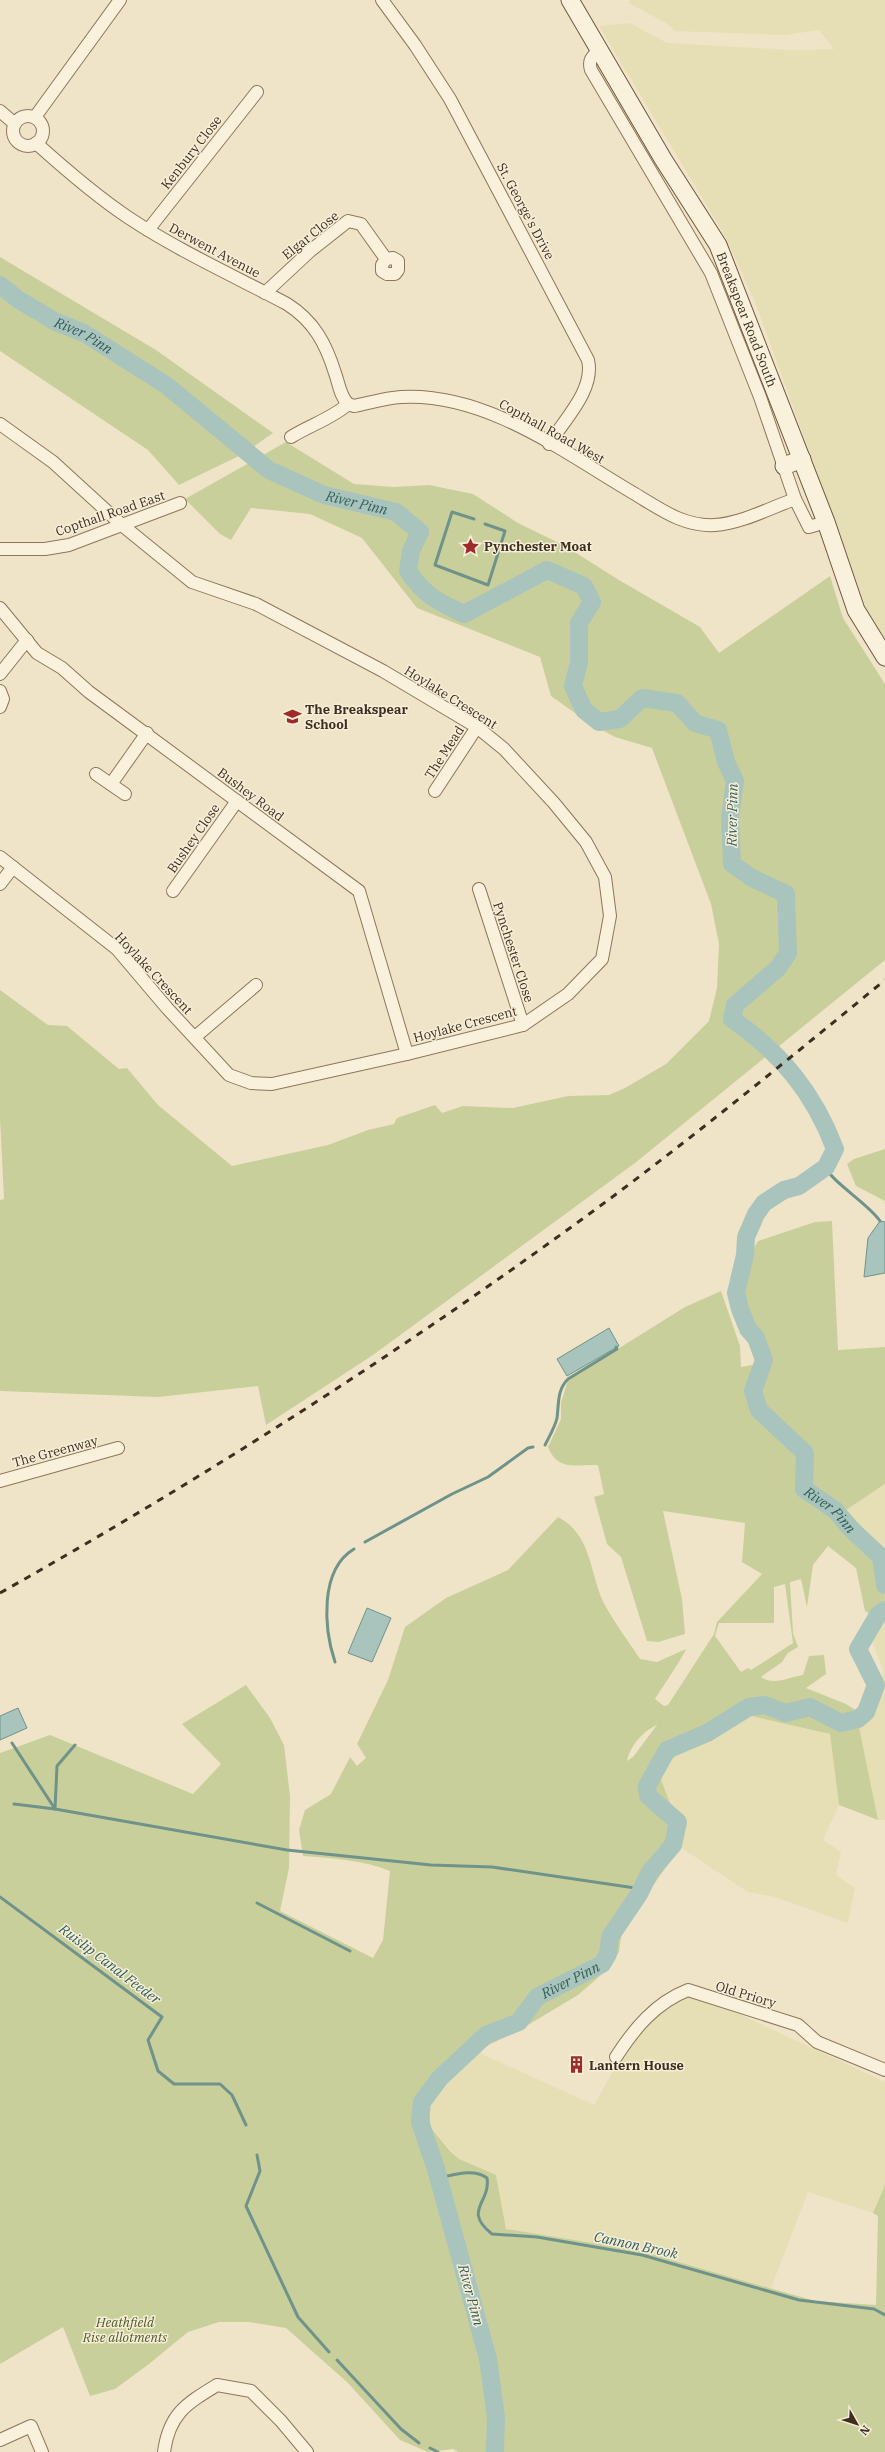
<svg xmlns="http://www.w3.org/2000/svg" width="885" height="2452" font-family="'IBM Plex Serif',serif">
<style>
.farmland{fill:#e6deb5}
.green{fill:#c9cf9b;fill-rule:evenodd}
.water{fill:#a9c4bc;stroke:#6f938a}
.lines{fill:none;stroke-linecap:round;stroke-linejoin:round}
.stream{stroke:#6f938a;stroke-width:3}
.river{stroke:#a9c4bc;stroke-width:18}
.street-casing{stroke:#8d765c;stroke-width:14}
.secondary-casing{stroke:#6f573f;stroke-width:19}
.street{stroke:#faf1dc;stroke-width:12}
.secondary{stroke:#faf1dc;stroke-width:17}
.rail{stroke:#3d2e20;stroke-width:3;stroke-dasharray:7 7;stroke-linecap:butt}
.labels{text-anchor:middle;stroke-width:3;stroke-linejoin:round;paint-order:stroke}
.street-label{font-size:13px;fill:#3d2e20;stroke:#f7eed8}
.poi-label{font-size:13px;font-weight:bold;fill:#3d2e20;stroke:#f7eed8;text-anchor:start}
.park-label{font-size:13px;font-style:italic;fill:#4d5a26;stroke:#f7eed8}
.water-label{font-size:14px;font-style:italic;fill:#2f5d5a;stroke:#f7eed8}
</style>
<rect width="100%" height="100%" fill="#f0e4c8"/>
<g class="farmland">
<path d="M 630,0 L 885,0 L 885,644 L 869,616 L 755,302 L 724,234 L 599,26 L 630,23 L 667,43 L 790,50 L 834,49 L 819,30 L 785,35 L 675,31 L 666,23 L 629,3 Z"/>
<path d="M 885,1484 L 885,1553 L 846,1510 Z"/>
<path d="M 885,1618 L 885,1820 L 878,1820 L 859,1727 L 869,1719 L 880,1692 L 883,1670 L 869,1633 Z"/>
<path d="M 747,1715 L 830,1734 L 839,1805 L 823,1840 L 841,1852 L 836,1875 L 855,1888 L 848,1923 L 775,1897 L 748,1892 L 680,1847 L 685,1823 L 669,1801 L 661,1779 L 667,1765 L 678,1753 L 694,1747 Z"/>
<path d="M 687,1993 L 737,2013 L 885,2082 L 885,2185 L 873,2213 L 808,2192 L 771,2288 L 637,2250 L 506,2229 L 496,2176 L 459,2159 L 431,2128 L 428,2103 L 437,2090 L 451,2079 L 478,2050 L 482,2054 L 594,2105 L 630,2041 L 653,2013 Z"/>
</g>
<g class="green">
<path d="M 0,257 L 156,350 L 273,433 L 243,454 L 179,485 L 148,450 L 0,351 Z"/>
<path d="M 286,442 L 354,484 L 394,487 L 429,485 L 473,494 L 518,523 L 565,546 L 619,580 L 700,627 L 719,653 L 830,576 L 843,618 L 885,684 L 885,960 L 635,1163 L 373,1355 L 266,1425 L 258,1386 L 158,1397 L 0,1391 L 0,1200 L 4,1199 L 0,1118 L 0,990 L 48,1025 L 67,1026 L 119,1069 L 127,1068 L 158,1105 L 232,1166 L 328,1145 L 368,1130 L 394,1124 L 397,1118 L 435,1105 L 442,1113 L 463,1106 L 513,1108 L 568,1096 L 609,1095 L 625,1088 L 666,1064 L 709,1021 L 717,988 L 719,944 L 711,904 L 652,748 L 615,737 L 589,723 L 551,696 L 540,657 L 417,608 L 362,538 L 310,514 L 251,508 L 231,540 L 220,534 L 185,499 Z"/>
<path d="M 885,1149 L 885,1201 L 856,1186 L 847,1164 L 854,1159 Z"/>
<path d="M 832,1221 L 838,1350 L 885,1347 L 885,1484 L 846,1510 L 884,1550 L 885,1618 L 882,1620 L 865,1611 L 856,1568 L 828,1546 L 813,1565 L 807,1607 L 801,1579 L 790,1582 L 793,1633 L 798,1647 L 788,1653 L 782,1662 L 761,1677 C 774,1686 789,1677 803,1675 L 809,1656 L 824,1655 L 826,1674 L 806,1688 L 846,1704 L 869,1719 L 859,1727 L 878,1820 L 839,1805 L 830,1734 L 747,1715 L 694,1747 L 678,1753 L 667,1765 L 661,1779 L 669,1801 L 685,1823 L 680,1847 L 622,1930 L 619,1952 L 608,1969 L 578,1995 L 518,2031 L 478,2050 L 451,2079 L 437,2090 L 428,2103 L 431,2128 L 450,2151 L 459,2159 L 496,2175 L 506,2229 L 637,2250 L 815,2301 L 876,2305 L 878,2216 L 873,2213 L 885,2185 L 885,2452 L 458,2452 L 453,2449 L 428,2452 L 400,2440 L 348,2383 L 286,2328 L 249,2322 L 219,2322 L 188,2332 L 149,2364 L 115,2389 L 90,2396 L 63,2327 L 0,2364 L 0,1753 L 50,1735 L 193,1794 L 221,1764 L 182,1724 L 246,1685 L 270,1718 L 284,1745 L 290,1796 L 289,1868 L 280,1911 L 373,1958 L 383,1940 L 390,1871 C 363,1860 332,1858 303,1856 L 299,1830 L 305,1810 L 331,1794 L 350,1757 L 357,1766 L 366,1758 L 357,1744 L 388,1680 L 405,1627 L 446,1598 L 508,1570 L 558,1517 C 594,1536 589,1577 606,1607 C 616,1625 629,1642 640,1659 L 657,1662 L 686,1649 C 685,1654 660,1691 655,1699 L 664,1706 L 668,1705 L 714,1634 L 717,1622 L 762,1574 L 742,1562 L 745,1523 L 663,1511 L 682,1599 L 685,1634 L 658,1642 L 647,1641 L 621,1557 L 607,1544 L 594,1497 L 604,1494 L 598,1465 C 576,1464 558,1472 548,1447 L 561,1419 L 561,1403 L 568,1380 L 685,1307 L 721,1291 L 740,1346 L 741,1367 L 768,1362 L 767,1350 L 751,1326 L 739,1293 L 749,1256 L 758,1241 L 815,1222 ZM 785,1584 L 793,1643 L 751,1670 L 748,1668 L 741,1672 L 715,1636 L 719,1623 L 774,1623 L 774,1587 ZM 657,1725 L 633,1757 L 627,1761 C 630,1746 643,1731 657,1725 Z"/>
</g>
<g class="water">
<path d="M 880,1221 L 885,1222 L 885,1273 L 864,1277 L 868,1238 Z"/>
<path d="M 609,1328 L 619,1346 L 567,1376 L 557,1359 Z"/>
<path d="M 367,1608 L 391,1618 L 372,1662 L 348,1653 Z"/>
<path d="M 18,1708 L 27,1728 L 0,1740 L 0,1716 Z"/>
</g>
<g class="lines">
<g class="stream">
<path d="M 474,519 L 452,512 L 435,565 L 488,585 L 505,531 L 485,524"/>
<path d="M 826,1167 C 830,1181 869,1204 880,1221"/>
<path d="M 545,1445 C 549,1437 555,1427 557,1418 C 559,1403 557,1390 568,1379 L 617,1349 L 616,1347"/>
<path d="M 365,1542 L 452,1494 L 488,1477 L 528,1448 L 533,1447"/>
<path d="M 335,1662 C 324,1629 319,1570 354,1549"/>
<path d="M 12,1743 L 55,1809 L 287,1850 L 431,1865 L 492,1867 L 642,1889"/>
<path d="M 14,1804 L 55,1809 L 57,1766 L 75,1745"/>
<path d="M 0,1897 L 162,2017 L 148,2040 L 158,2071 L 174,2084 L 220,2084 L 232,2095 L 246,2125"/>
<path d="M 257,1903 L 350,1951"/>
<path d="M 257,2155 L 260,2171 L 246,2206 L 298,2317 L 329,2352"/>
<path d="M 438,2178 C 454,2175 473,2168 487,2178 C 491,2203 462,2210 492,2234 L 537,2237 L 642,2255 L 799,2300 L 874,2309 L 885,2315"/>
<path d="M 337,2360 L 401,2429 L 419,2443"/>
<path d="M 430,2448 L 438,2452"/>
</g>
<g class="river">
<path id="s1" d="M 0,285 L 19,300 L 56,322 L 84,333 L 166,385 L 269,470 L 324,495 L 396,512 L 420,532 L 411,551 L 408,571 C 424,595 438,602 464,614 L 547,570 L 584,586 L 592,602 L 579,623 L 579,662 L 573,686 L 584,710 L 599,722 L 620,719 L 642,698 L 677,703 L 695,723 L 718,730 L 726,762 L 735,781 L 730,817 L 732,864 L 752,878 L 786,894 L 788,953 L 778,968 L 735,1005 L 732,1019 C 781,1053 814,1093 835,1149 L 826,1167 L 799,1186 L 784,1190 L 764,1203 L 756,1214 L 746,1237 L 745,1255 L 736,1293 L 740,1309 L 748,1329 L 756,1338 L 764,1360 L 753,1391 L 759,1410 L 805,1453 L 804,1489 L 835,1510 L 851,1529 L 881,1557 L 885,1585"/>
<path id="s2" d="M 495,2452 L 496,2417 L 488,2359 L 436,2169 L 420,2122 L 422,2102 L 440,2078 L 486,2035 L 519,2022 L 537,1997 L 602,1964 L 608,1954 L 610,1937 L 639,1894 L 650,1872 L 673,1845 L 678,1822 L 648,1796 L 647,1786 L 667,1750 L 707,1733 L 749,1707 L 764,1705 L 786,1713 L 810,1707 L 841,1723 L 858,1719 L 866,1712 L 876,1685 L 858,1649 L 878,1615 L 885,1610"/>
</g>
<defs>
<g id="street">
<path d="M 382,0 L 415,45 L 450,99 L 588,360 C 595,390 564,420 549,444"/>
<path d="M 599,50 C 592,57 588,60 591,70 L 711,273 L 760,397 L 795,499 L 809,527 L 826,522"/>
<path d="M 0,111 L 14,123"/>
<circle cx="28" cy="131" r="15"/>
<path d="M 35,117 L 120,0"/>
<path d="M 36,143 C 66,170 96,196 129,218 C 179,251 234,276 287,304 C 314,321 326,344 335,373 C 339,384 340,396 348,404"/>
<path d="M 148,230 L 257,92"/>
<path d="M 265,293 L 310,251 L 348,221 L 361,224 L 386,259 L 393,258 L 398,261 L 398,270 L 395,274 L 387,274 L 382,271 L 382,265 L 386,259"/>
<path d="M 0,424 L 53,462 L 122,525 L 192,582 L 256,604 L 383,671 L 477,727 L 504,749 L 554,803 L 586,842 L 605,877 L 610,916 L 602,959 L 568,994 L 523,1025 L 407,1054 L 272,1084 L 251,1083 L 229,1075 L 167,1008 L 117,949 L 0,857"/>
<path d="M 291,437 C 310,425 333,418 348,404 L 354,406 C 369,403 385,398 401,397 C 486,392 565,453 635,494 C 660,509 684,527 715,525 C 742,523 770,508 795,499"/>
<path d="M 0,549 L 45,549 L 69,545 L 180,503"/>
<path d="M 0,608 L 37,653 L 62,668 L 89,692 L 359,891 L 407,1054"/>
<path d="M 0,674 L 27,640"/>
<path d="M 0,691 L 3,699 L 0,707"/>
<path d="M 96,774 L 125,794"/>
<path d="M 111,784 L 147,733"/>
<path d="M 435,791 L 477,727"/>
<path d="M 0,884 L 13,867"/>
<path d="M 479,889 L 523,1025"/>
<path d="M 173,891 L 237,801"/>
<path d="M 195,1037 L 256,985"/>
<path d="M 0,1481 L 118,1448"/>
<path d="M 616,2057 C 634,2029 655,2003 688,1990 L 798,2025 L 817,2042 L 885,2070"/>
<path d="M 0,2440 L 31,2426 L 42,2452"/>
<path d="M 164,2452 C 169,2414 186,2404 217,2385 L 251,2391 L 281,2421 L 307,2452"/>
</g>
<g id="secondary">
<path id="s3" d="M 570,0 L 663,159 L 718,245 L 826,522 L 856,610 L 885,657"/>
<path d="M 784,466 L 802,459"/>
</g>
</defs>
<use href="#street" class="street-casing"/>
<use href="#secondary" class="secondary-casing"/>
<use href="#street" class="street"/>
<use href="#secondary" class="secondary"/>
<path class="rail" d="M 0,1593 C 206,1477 405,1349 596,1209 C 695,1136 790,1058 885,980"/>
</g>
<defs>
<symbol id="sight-bare" viewBox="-9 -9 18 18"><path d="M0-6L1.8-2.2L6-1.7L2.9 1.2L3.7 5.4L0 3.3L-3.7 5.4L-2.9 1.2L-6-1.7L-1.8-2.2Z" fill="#9e2a2b" stroke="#f7eed8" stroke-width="2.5" paint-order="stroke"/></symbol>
<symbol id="school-bare" viewBox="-9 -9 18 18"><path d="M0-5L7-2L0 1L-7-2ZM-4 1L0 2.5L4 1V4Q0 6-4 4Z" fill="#9e2a2b" stroke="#f7eed8" stroke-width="2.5" paint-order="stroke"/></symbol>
<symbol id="building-bare" viewBox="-9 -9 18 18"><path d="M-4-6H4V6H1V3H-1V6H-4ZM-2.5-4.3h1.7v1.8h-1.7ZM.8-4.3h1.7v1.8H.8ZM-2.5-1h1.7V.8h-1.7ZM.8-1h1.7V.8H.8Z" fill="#9e2a2b" stroke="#f7eed8" stroke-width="2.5" paint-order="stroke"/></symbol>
</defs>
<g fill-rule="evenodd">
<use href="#sight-bare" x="458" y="534" width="25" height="25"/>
<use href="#school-bare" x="280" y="704" width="25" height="25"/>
<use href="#building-bare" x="564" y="2052" width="25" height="25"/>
</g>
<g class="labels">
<g class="street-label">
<text transform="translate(191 152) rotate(-52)" y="5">Kenbury Close</text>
<text transform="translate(526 211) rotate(62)" y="5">St. George's Drive</text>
<text transform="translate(310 235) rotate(-39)" y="5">Elgar Close</text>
<text transform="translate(215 250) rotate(28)" y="5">Derwent Avenue</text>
<text dy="5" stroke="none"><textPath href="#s3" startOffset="366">Breakspear Road South</textPath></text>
<text transform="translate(552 431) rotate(29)" y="5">Copthall Road West</text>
<text transform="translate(110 513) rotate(-19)" y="5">Copthall Road East</text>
<text transform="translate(451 697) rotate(32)" y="5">Hoylake Crescent</text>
<text transform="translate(444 752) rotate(-57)" y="5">The Mead</text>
<text transform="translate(251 794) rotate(37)" y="5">Bushey Road</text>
<text transform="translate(193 838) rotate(-55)" y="5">Bushey Close</text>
<text transform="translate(514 952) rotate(72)" y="5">Pynchester Close</text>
<text transform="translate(154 973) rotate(47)" y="5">Hoylake Crescent</text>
<text transform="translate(465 1024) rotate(-15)" y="5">Hoylake Crescent</text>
<text transform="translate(55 1451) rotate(-15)" y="5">The Greenway</text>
<text transform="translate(746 1994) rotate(17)" y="5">Old Priory</text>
</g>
<g class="poi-label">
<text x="484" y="551">Pynchester Moat</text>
<text x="305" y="714">The Breakspear<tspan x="305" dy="15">School</tspan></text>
<text x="589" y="2070">Lantern House</text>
</g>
<g class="park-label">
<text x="125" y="2327">Heathfield<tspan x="125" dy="15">Rise allotments</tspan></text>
</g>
<g class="water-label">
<text dy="5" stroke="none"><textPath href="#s1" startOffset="98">River Pinn</textPath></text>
<text dy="5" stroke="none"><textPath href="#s1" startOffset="422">River Pinn</textPath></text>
<text transform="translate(732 815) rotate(-89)" y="5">River Pinn</text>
<text dy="5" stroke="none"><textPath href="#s1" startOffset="1994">River Pinn</textPath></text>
<text transform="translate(110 1964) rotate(37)" y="5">Ruislip Canal Feeder</text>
<text dy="5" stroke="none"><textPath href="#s2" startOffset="557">River Pinn</textPath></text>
<text transform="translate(636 2245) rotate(12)" y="5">Cannon Brook</text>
<text transform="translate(471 2295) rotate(75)" y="5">River Pinn</text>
</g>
</g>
<g transform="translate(857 2424) rotate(129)" stroke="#f7eed8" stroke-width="3" paint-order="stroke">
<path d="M0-3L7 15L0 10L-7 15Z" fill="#3d2e20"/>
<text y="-6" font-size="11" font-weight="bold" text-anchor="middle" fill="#3d2e20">N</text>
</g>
</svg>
